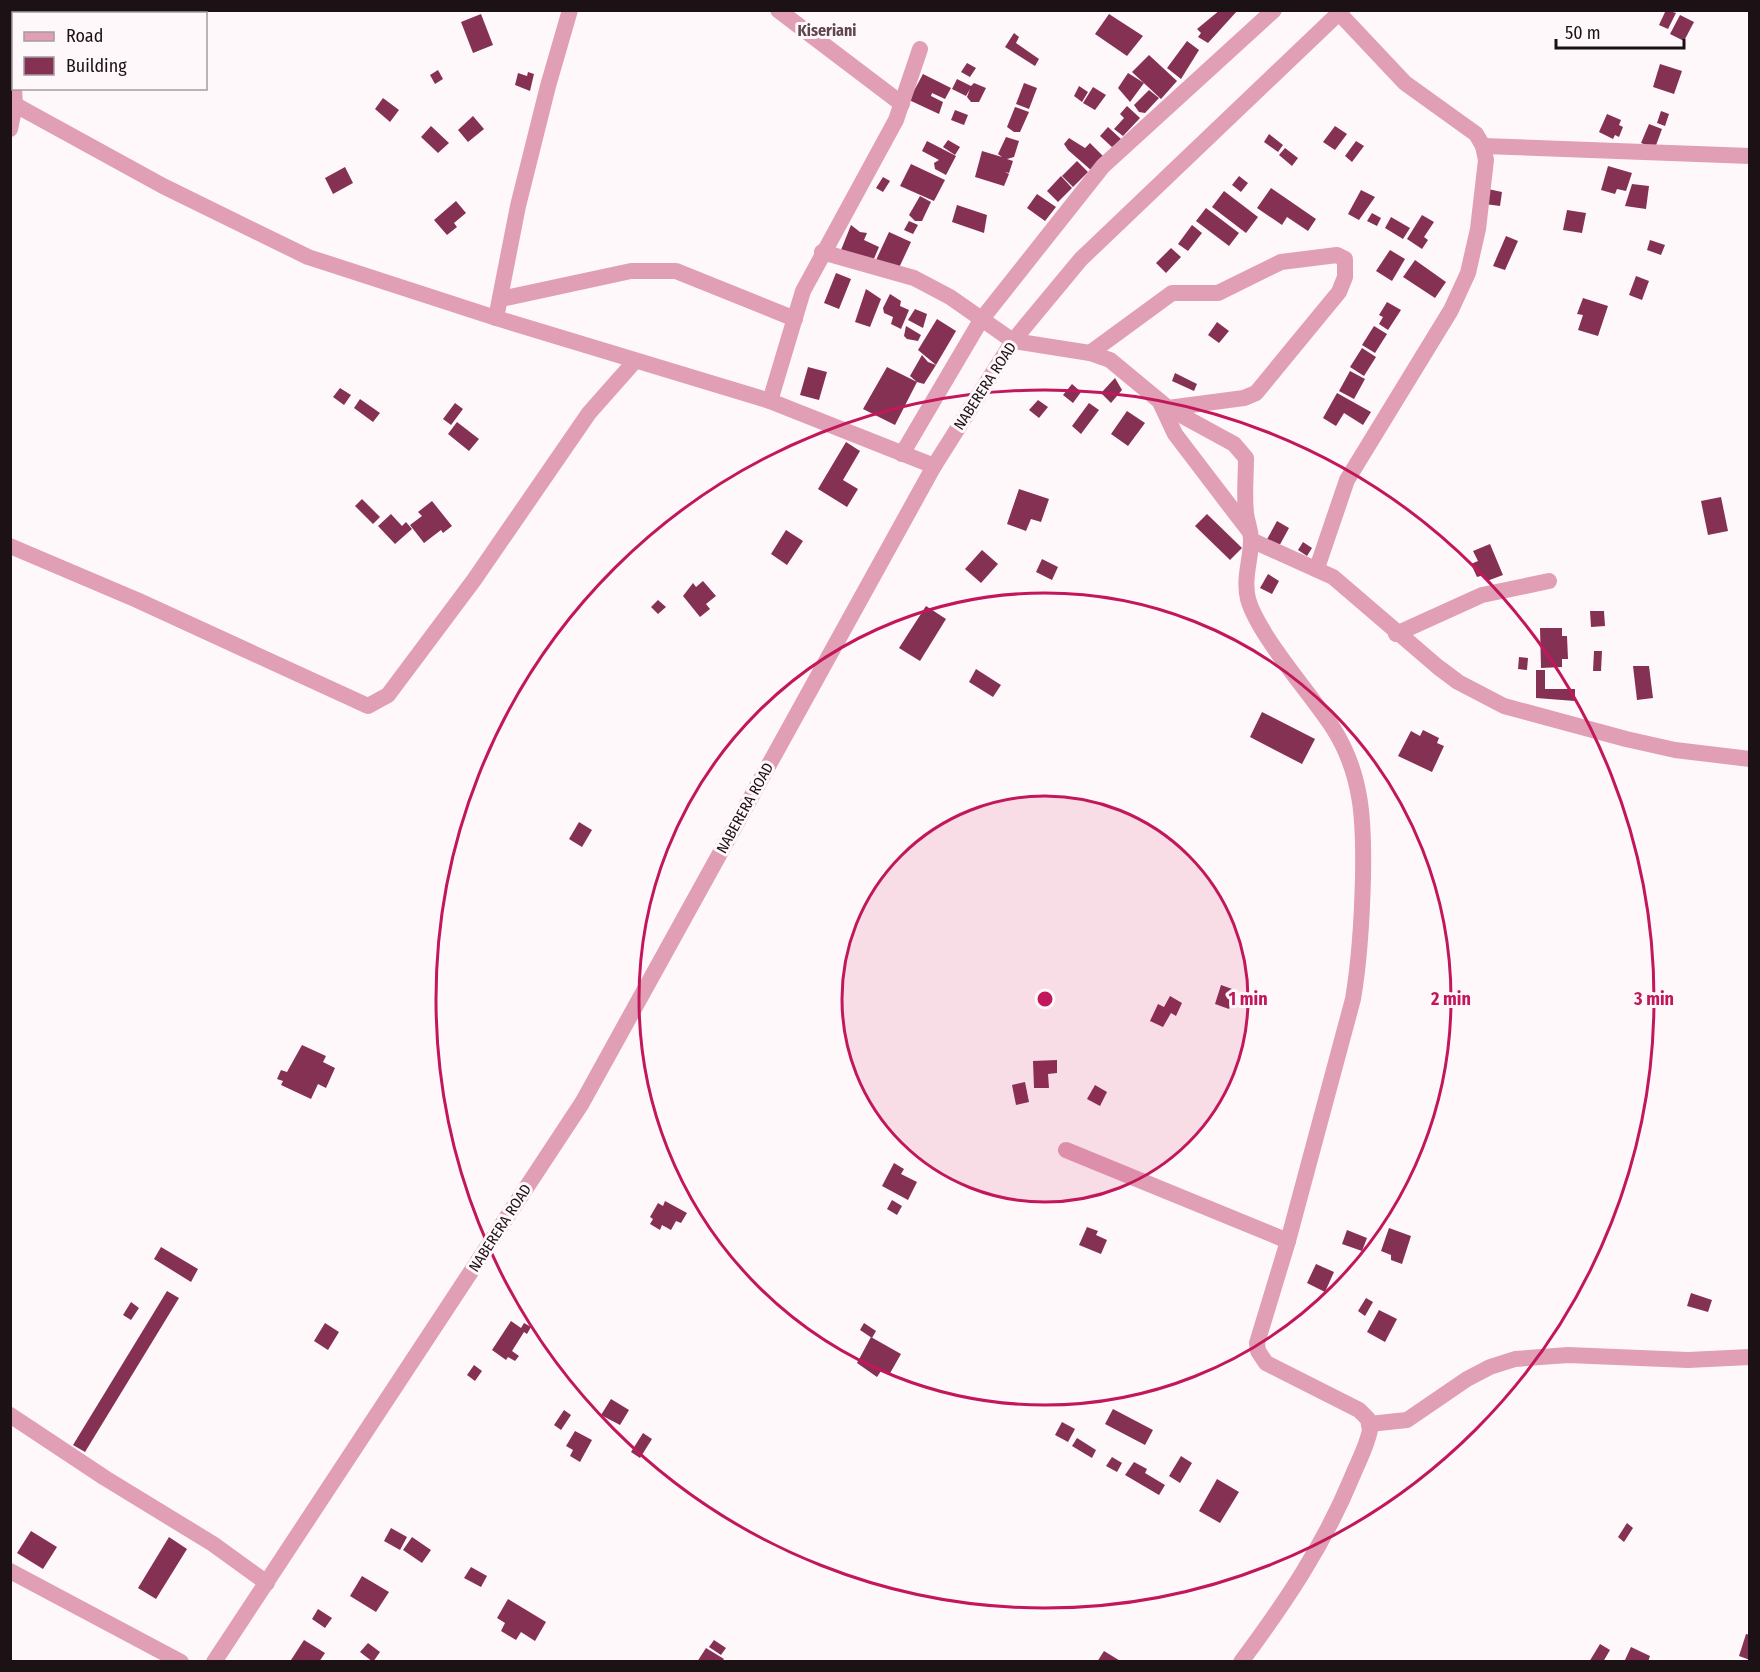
<svg xmlns="http://www.w3.org/2000/svg" width="1760" height="1672" font-family="'Fira Sans Condensed',sans-serif">
<style>
.building{fill:#853154}
.lines{fill:none;stroke-linecap:round;stroke-linejoin:round}
.minor{stroke:#e09fb5;stroke-width:16}
.ring{fill:none;stroke:#c2185b;stroke-width:3}
.labels{text-anchor:middle;stroke-width:6;stroke-linejoin:round;paint-order:stroke}
.street-label{font-size:15px;fill:#1c1115;stroke:#fff8fa}
.neighbourhood-label{font-size:16px;font-weight:bold;fill:#5f464e;stroke:#fff8fa}
.centre{fill:#c2185b;stroke:#fff8fa;stroke-width:3}
.ring-label{font-size:18px;text-anchor:middle;font-weight:bold;fill:#c2185b;stroke:#fff8fa;stroke-width:6;stroke-linejoin:round;paint-order:stroke}
</style>
<rect width="100%" height="100%" fill="#fff8fa"/>
<g class="building">
<path d="M 1220,10 L 1238,10 L 1208,43 L 1198,37 L 1201,33 L 1197,29 Z"/>
<path d="M 1666,10 L 1676,13 L 1668,29 L 1659,25 Z"/>
<path d="M 481,14 L 493,45 L 473,53 L 461,22 Z"/>
<path d="M 1109,14 L 1143,36 L 1127,56 L 1095,34 Z"/>
<path d="M 1680,15 L 1694,22 L 1684,41 L 1670,34 Z"/>
<path d="M 1014,33 L 1019,37 L 1016,43 L 1039,59 L 1035,66 L 1005,47 Z"/>
<path d="M 1187,41 L 1199,50 L 1181,79 L 1167,68 Z"/>
<path d="M 1149,55 L 1177,81 L 1161,99 L 1132,72 Z"/>
<path d="M 967,63 L 976,68 L 970,77 L 961,72 Z"/>
<path d="M 1660,64 L 1682,71 L 1674,94 L 1653,87 Z"/>
<path d="M 438,70 L 443,79 L 435,84 L 430,75 Z"/>
<path d="M 528,72 L 534,74 L 530,91 L 515,85 L 518,73 L 527,76 Z"/>
<path d="M 1128,73 L 1144,83 L 1130,102 L 1118,88 Z"/>
<path d="M 923,74 L 951,88 L 945,99 L 932,93 L 931,96 L 943,102 L 939,114 L 909,100 Z"/>
<path d="M 957,79 L 971,86 L 974,83 L 986,88 L 979,102 L 971,102 L 967,97 L 970,89 L 966,96 L 952,89 Z"/>
<path d="M 1024,83 L 1037,88 L 1029,109 L 1016,104 Z"/>
<path d="M 1079,86 L 1088,92 L 1082,102 L 1074,96 Z"/>
<path d="M 1093,87 L 1106,95 L 1095,110 L 1083,103 Z"/>
<path d="M 1149,90 L 1159,98 L 1145,113 L 1139,112 L 1134,105 Z"/>
<path d="M 383,98 L 399,110 L 390,122 L 375,109 Z"/>
<path d="M 1127,106 L 1140,118 L 1123,136 L 1114,129 L 1124,118 L 1120,114 Z"/>
<path d="M 1015,107 L 1029,112 L 1020,132 L 1014,132 L 1007,127 Z"/>
<path d="M 955,110 L 968,115 L 964,125 L 951,120 Z"/>
<path d="M 1661,111 L 1669,114 L 1665,126 L 1657,123 Z"/>
<path d="M 1607,114 L 1621,120 L 1619,125 L 1623,127 L 1619,137 L 1615,135 L 1613,139 L 1599,132 Z"/>
<path d="M 473,116 L 484,129 L 468,142 L 458,130 Z"/>
<path d="M 1649,124 L 1662,129 L 1655,148 L 1641,143 Z"/>
<path d="M 431,126 L 449,143 L 438,153 L 421,137 Z"/>
<path d="M 1335,126 L 1347,134 L 1335,150 L 1323,142 Z"/>
<path d="M 1108,127 L 1121,139 L 1113,148 L 1100,136 Z"/>
<path d="M 1269,134 L 1283,145 L 1278,152 L 1264,142 Z"/>
<path d="M 1006,137 L 1019,141 L 1014,157 L 1007,159 L 1013,161 L 1009,173 L 1005,172 L 1009,174 L 1004,186 L 975,177 L 982,151 L 1002,157 L 998,154 Z"/>
<path d="M 1069,138 L 1085,148 L 1090,143 L 1104,157 L 1092,171 L 1068,150 L 1064,144 Z"/>
<path d="M 948,140 L 960,147 L 955,155 L 943,147 Z"/>
<path d="M 927,141 L 956,156 L 946,175 L 935,169 L 934,163 L 939,160 L 922,151 Z"/>
<path d="M 1356,141 L 1364,146 L 1352,162 L 1345,156 Z"/>
<path d="M 1285,148 L 1298,158 L 1292,166 L 1279,155 Z"/>
<path d="M 1077,161 L 1088,172 L 1073,187 L 1062,176 Z"/>
<path d="M 911,164 L 945,180 L 934,201 L 900,186 Z"/>
<path d="M 1608,166 L 1632,173 L 1626,191 L 1617,189 L 1615,194 L 1601,190 Z"/>
<path d="M 345,167 L 353,183 L 333,194 L 325,178 Z"/>
<path d="M 1061,176 L 1072,188 L 1058,202 L 1047,191 Z"/>
<path d="M 1239,176 L 1248,183 L 1241,192 L 1232,185 Z"/>
<path d="M 883,177 L 890,181 L 883,192 L 876,188 Z"/>
<path d="M 1632,184 L 1649,186 L 1646,209 L 1625,206 Z"/>
<path d="M 1271,188 L 1316,219 L 1308,231 L 1287,217 L 1282,225 L 1257,208 Z"/>
<path d="M 1488,189 L 1502,192 L 1500,206 L 1485,204 Z"/>
<path d="M 1361,190 L 1375,197 L 1359,220 L 1348,214 Z"/>
<path d="M 1224,191 L 1258,217 L 1246,233 L 1212,207 Z"/>
<path d="M 1037,194 L 1056,207 L 1045,221 L 1027,208 Z"/>
<path d="M 920,196 L 931,202 L 922,221 L 915,221 L 909,215 Z"/>
<path d="M 456,201 L 466,213 L 454,223 L 457,227 L 447,235 L 434,220 Z"/>
<path d="M 957,205 L 987,215 L 984,233 L 952,222 Z"/>
<path d="M 1206,208 L 1239,233 L 1229,246 L 1196,221 Z"/>
<path d="M 1567,210 L 1586,213 L 1582,233 L 1563,230 Z"/>
<path d="M 1372,213 L 1381,218 L 1377,226 L 1367,221 Z"/>
<path d="M 1422,215 L 1434,222 L 1424,237 L 1428,240 L 1422,249 L 1407,239 Z"/>
<path d="M 1391,217 L 1410,228 L 1403,239 L 1385,228 Z"/>
<path d="M 909,221 L 918,225 L 913,234 L 904,230 Z"/>
<path d="M 851,225 L 860,232 L 867,233 L 864,240 L 879,247 L 873,261 L 841,250 Z"/>
<path d="M 1192,225 L 1202,233 L 1188,251 L 1178,244 Z"/>
<path d="M 889,232 L 911,242 L 898,270 L 876,260 Z"/>
<path d="M 1506,236 L 1518,241 L 1505,270 L 1493,266 Z"/>
<path d="M 1650,240 L 1665,245 L 1661,255 L 1647,250 Z"/>
<path d="M 1171,248 L 1181,257 L 1166,273 L 1156,263 Z"/>
<path d="M 1390,250 L 1405,259 L 1392,281 L 1376,271 Z"/>
<path d="M 1415,260 L 1446,282 L 1435,298 L 1403,277 Z"/>
<path d="M 836,273 L 851,279 L 839,309 L 824,303 Z"/>
<path d="M 1636,276 L 1649,281 L 1642,300 L 1629,295 Z"/>
<path d="M 866,289 L 881,299 L 870,327 L 855,322 Z"/>
<path d="M 890,294 L 901,301 L 900,306 L 909,310 L 901,329 L 891,324 L 893,317 L 884,313 L 883,308 Z"/>
<path d="M 1583,298 L 1608,306 L 1598,336 L 1578,330 L 1583,315 L 1577,314 Z"/>
<path d="M 1387,302 L 1401,310 L 1388,330 L 1379,324 L 1383,317 L 1379,315 Z"/>
<path d="M 915,309 L 927,314 L 923,328 L 908,320 Z"/>
<path d="M 937,319 L 956,331 L 936,365 L 918,350 Z"/>
<path d="M 1217,322 L 1229,331 L 1219,343 L 1208,335 Z"/>
<path d="M 906,326 L 921,335 L 918,341 L 907,339 L 904,336 Z"/>
<path d="M 1374,326 L 1387,334 L 1375,353 L 1362,345 Z"/>
<path d="M 1362,348 L 1376,357 L 1364,376 L 1350,367 Z"/>
<path d="M 922,355 L 928,362 L 936,365 L 924,384 L 917,382 L 895,425 L 863,409 L 887,367 L 917,382 L 910,376 Z"/>
<path d="M 808,367 L 827,372 L 819,400 L 800,395 Z"/>
<path d="M 1350,371 L 1365,379 L 1354,399 L 1339,391 Z"/>
<path d="M 1175,373 L 1197,384 L 1194,391 L 1172,381 Z"/>
<path d="M 1115,378 L 1122,390 L 1111,403 L 1101,393 Z"/>
<path d="M 1072,384 L 1081,392 L 1073,403 L 1063,395 Z"/>
<path d="M 340,388 L 351,395 L 344,405 L 333,397 Z"/>
<path d="M 1337,393 L 1371,412 L 1363,425 L 1344,413 L 1336,426 L 1323,418 Z"/>
<path d="M 360,399 L 380,413 L 373,422 L 354,408 Z"/>
<path d="M 1038,400 L 1048,407 L 1039,418 L 1029,410 Z"/>
<path d="M 455,403 L 463,409 L 451,425 L 443,419 Z"/>
<path d="M 1089,403 L 1099,410 L 1081,434 L 1072,426 Z"/>
<path d="M 1127,411 L 1145,423 L 1128,446 L 1111,434 Z"/>
<path d="M 457,422 L 479,439 L 469,451 L 448,434 Z"/>
<path d="M 846,442 L 860,451 L 843,480 L 858,489 L 847,507 L 818,489 Z"/>
<path d="M 1019,489 L 1049,499 L 1041,522 L 1031,519 L 1026,531 L 1007,524 Z"/>
<path d="M 1721,497 L 1728,531 L 1708,535 L 1701,501 Z"/>
<path d="M 362,499 L 380,517 L 373,524 L 355,506 Z"/>
<path d="M 432,501 L 452,526 L 443,533 L 441,530 L 424,543 L 410,525 L 422,516 L 418,512 Z"/>
<path d="M 391,514 L 402,526 L 406,522 L 412,529 L 395,544 L 378,526 Z"/>
<path d="M 1207,514 L 1242,548 L 1230,560 L 1195,526 Z"/>
<path d="M 1277,521 L 1289,528 L 1277,550 L 1265,543 Z"/>
<path d="M 786,530 L 803,541 L 787,565 L 771,554 Z"/>
<path d="M 1303,542 L 1312,548 L 1307,556 L 1298,550 Z"/>
<path d="M 1490,544 L 1503,575 L 1487,581 L 1484,575 L 1477,577 L 1471,564 L 1478,561 L 1473,551 Z"/>
<path d="M 982,550 L 998,564 L 981,583 L 965,569 Z"/>
<path d="M 1042,559 L 1058,567 L 1052,580 L 1036,572 Z"/>
<path d="M 1268,574 L 1279,581 L 1272,594 L 1260,588 Z"/>
<path d="M 703,581 L 716,596 L 706,604 L 710,609 L 700,617 L 683,596 L 693,583 L 696,587 Z"/>
<path d="M 658,600 L 666,607 L 658,614 L 651,607 Z"/>
<path d="M 926,606 L 946,619 L 920,661 L 899,648 Z"/>
<path d="M 1590,611 L 1604,611 L 1605,626 L 1591,627 Z"/>
<path d="M 1540,628 L 1562,628 L 1562,636 L 1567,636 L 1568,659 L 1562,659 L 1562,667 L 1541,668 Z"/>
<path d="M 1594,651 L 1602,651 L 1601,671 L 1593,671 Z"/>
<path d="M 1519,657 L 1528,658 L 1527,670 L 1518,669 Z"/>
<path d="M 1633,666 L 1649,666 L 1653,698 L 1637,700 Z"/>
<path d="M 976,669 L 1001,685 L 993,697 L 969,682 Z"/>
<path d="M 1536,670 L 1545,670 L 1545,689 L 1575,689 L 1575,701 L 1536,698 Z"/>
<path d="M 1262,712 L 1315,739 L 1302,764 L 1250,737 Z"/>
<path d="M 1423,730 L 1439,738 L 1437,743 L 1444,746 L 1432,772 L 1398,756 L 1411,731 L 1420,736 Z"/>
<path d="M 579,822 L 592,830 L 582,847 L 569,839 Z"/>
<path d="M 1221,985 L 1235,990 L 1229,1009 L 1215,1004 Z"/>
<path d="M 1170,996 L 1182,1003 L 1176,1016 L 1171,1013 L 1163,1027 L 1150,1021 L 1158,1004 L 1164,1007 Z"/>
<path d="M 302,1045 L 326,1056 L 323,1062 L 335,1068 L 326,1088 L 318,1084 L 311,1099 L 281,1085 L 283,1081 L 277,1079 L 281,1070 L 287,1072 Z"/>
<path d="M 1057,1060 L 1057,1073 L 1048,1074 L 1049,1088 L 1034,1088 L 1033,1061 Z"/>
<path d="M 1025,1082 L 1029,1102 L 1016,1105 L 1012,1085 Z"/>
<path d="M 1095,1085 L 1107,1092 L 1100,1106 L 1087,1099 Z"/>
<path d="M 894,1163 L 904,1169 L 901,1174 L 917,1182 L 908,1200 L 882,1186 Z"/>
<path d="M 892,1200 L 902,1206 L 897,1215 L 887,1209 Z"/>
<path d="M 665,1201 L 687,1213 L 681,1223 L 676,1221 L 671,1230 L 662,1225 L 660,1230 L 650,1224 L 653,1219 L 650,1217 L 658,1203 L 663,1206 Z"/>
<path d="M 1087,1227 L 1098,1231 L 1096,1235 L 1107,1240 L 1101,1254 L 1079,1245 Z"/>
<path d="M 1389,1228 L 1411,1236 L 1402,1264 L 1391,1260 L 1391,1255 L 1381,1251 Z"/>
<path d="M 1347,1230 L 1367,1238 L 1362,1251 L 1342,1244 Z"/>
<path d="M 161,1247 L 198,1269 L 191,1282 L 154,1259 Z"/>
<path d="M 1316,1264 L 1334,1272 L 1325,1292 L 1307,1283 Z"/>
<path d="M 167,1291 L 179,1298 L 85,1452 L 73,1445 Z"/>
<path d="M 1691,1293 L 1712,1300 L 1708,1312 L 1687,1306 Z"/>
<path d="M 1366,1298 L 1373,1302 L 1365,1316 L 1358,1311 Z"/>
<path d="M 131,1302 L 139,1308 L 131,1320 L 123,1315 Z"/>
<path d="M 1379,1310 L 1397,1319 L 1385,1342 L 1367,1332 Z"/>
<path d="M 511,1321 L 521,1328 L 524,1323 L 531,1327 L 527,1334 L 524,1332 L 512,1351 L 519,1356 L 515,1361 L 508,1357 L 506,1360 L 492,1350 Z"/>
<path d="M 325,1323 L 339,1332 L 328,1350 L 314,1341 Z"/>
<path d="M 864,1323 L 876,1331 L 872,1338 L 860,1330 Z"/>
<path d="M 871,1337 L 901,1354 L 889,1375 L 881,1371 L 877,1377 L 857,1363 Z"/>
<path d="M 474,1365 L 482,1371 L 475,1381 L 467,1375 Z"/>
<path d="M 611,1399 L 629,1410 L 620,1425 L 601,1415 Z"/>
<path d="M 1113,1409 L 1153,1430 L 1145,1445 L 1105,1424 Z"/>
<path d="M 564,1410 L 571,1415 L 561,1430 L 554,1425 Z"/>
<path d="M 1062,1422 L 1075,1429 L 1068,1442 L 1055,1435 Z"/>
<path d="M 575,1431 L 592,1440 L 580,1462 L 570,1456 L 573,1450 L 566,1446 Z"/>
<path d="M 643,1433 L 652,1439 L 640,1458 L 631,1452 Z"/>
<path d="M 1077,1438 L 1096,1450 L 1092,1458 L 1072,1446 Z"/>
<path d="M 1181,1456 L 1192,1463 L 1180,1483 L 1169,1476 Z"/>
<path d="M 1112,1457 L 1122,1463 L 1117,1472 L 1106,1466 Z"/>
<path d="M 1134,1462 L 1147,1469 L 1145,1473 L 1165,1485 L 1159,1495 L 1125,1475 Z"/>
<path d="M 1217,1479 L 1239,1492 L 1220,1523 L 1199,1511 Z"/>
<path d="M 1627,1523 L 1633,1528 L 1624,1542 L 1618,1537 Z"/>
<path d="M 391,1528 L 407,1537 L 400,1550 L 384,1541 Z"/>
<path d="M 31,1531 L 57,1547 L 43,1569 L 17,1553 Z"/>
<path d="M 169,1537 L 187,1549 L 156,1599 L 138,1588 Z"/>
<path d="M 412,1537 L 431,1550 L 422,1563 L 403,1550 Z"/>
<path d="M 471,1567 L 487,1576 L 481,1587 L 464,1578 Z"/>
<path d="M 362,1576 L 389,1592 L 376,1612 L 350,1596 Z"/>
<path d="M 508,1599 L 546,1622 L 535,1641 L 521,1632 L 516,1640 L 501,1631 L 505,1623 L 497,1618 Z"/>
<path d="M 318,1609 L 332,1618 L 325,1628 L 312,1619 Z"/>
<path d="M 1746,1634 L 1750,1635 L 1750,1660 L 1739,1656 Z"/>
<path d="M 304,1640 L 325,1653 L 319,1662 L 291,1660 Z"/>
<path d="M 714,1640 L 726,1648 L 721,1655 L 709,1647 Z"/>
<path d="M 368,1643 L 380,1652 L 373,1662 L 360,1652 Z"/>
<path d="M 1600,1644 L 1610,1650 L 1603,1662 L 1589,1662 Z"/>
<path d="M 1631,1647 L 1650,1656 L 1648,1662 L 1625,1660 Z"/>
<path d="M 706,1648 L 724,1659 L 722,1662 L 697,1662 Z"/>
<path d="M 1104,1651 L 1122,1662 L 1097,1662 Z"/>
</g>
<g class="lines">
<g class="minor">
<path d="M 778,10 L 902,104"/>
<path d="M 30,14 L 32,10"/>
<path d="M 14,54 L 14,87"/>
<path d="M 10,102 L 163,186 L 308,257 L 496,318 L 770,401 L 934,466"/>
<path d="M 10,129 L 15,105 L 14,88"/>
<path d="M 1483,146 L 1750,156"/>
<path d="M 822,252 L 914,278 L 950,297 L 1013,341 L 1090,353 L 1110,360 L 1168,408 L 1234,444 L 1246,458 C 1246,476 1244,495 1246,513 C 1247,522 1251,531 1251,540 C 1251,560 1243,578 1248,599 C 1258,635 1311,694 1333,728 C 1363,775 1364,823 1363,877 C 1362,919 1360,958 1353,999 L 1288,1241 L 1257,1343 L 1258,1351 L 1266,1363 L 1359,1410 L 1368,1419 L 1370,1430 C 1367,1446 1358,1462 1352,1477 C 1324,1545 1285,1603 1241,1662"/>
<path d="M 501,299 L 631,271 L 676,271 L 795,319"/>
<path d="M 496,318 L 518,206 L 548,86 L 570,10"/>
<path d="M 1090,353 L 1172,293 L 1218,293 L 1281,262 L 1337,255 L 1345,259 L 1345,277 L 1339,292 L 1256,393 L 1244,398 L 1168,408"/>
<path d="M 770,401 L 803,291 L 896,120 L 920,49"/>
<path d="M 1160,402 L 1175,434 L 1249,531"/>
<path d="M 902,454 L 981,320 L 1103,166 L 1274,10"/>
<path d="M 1251,540 L 1333,577 L 1438,667 L 1458,682 L 1504,706 L 1626,739 L 1675,750 L 1750,759"/>
<path d="M 10,546 L 137,600 L 368,706 L 388,695 L 474,580 L 589,413 L 635,361"/>
<path d="M 1317,568 L 1347,480 L 1451,310 L 1468,273 L 1478,229 L 1486,160 L 1483,146 L 1476,134 L 1405,83 L 1339,13"/>
<path d="M 1396,634 L 1482,595 L 1549,581"/>
<path d="M 1066,1150 L 1288,1241"/>
<path d="M 10,1415 L 105,1478 L 213,1544 L 267,1583"/>
<path d="M 1369,1424 L 1407,1420 L 1467,1379 L 1490,1367 L 1515,1359 L 1568,1355 L 1688,1360 L 1750,1357"/>
<path d="M 10,1571 L 181,1662"/>
<path d="M 214,1662 L 582,1103 L 934,466 L 1013,341 L 1081,259 L 1342,10"/>
</g>
</g>
<circle cx="1045" cy="999" r="203" fill="#c2185b" fill-opacity=".12"/>
<g class="ring">
<circle cx="1045" cy="999" r="203"/>
<circle cx="1045" cy="999" r="406"/>
<circle cx="1045" cy="999" r="609"/>
</g>
<g class="labels">
<g class="street-label">
<text transform="translate(985 386) rotate(-57)" y="5">NABERERA ROAD</text>
<text transform="translate(745 808) rotate(-61)" y="5">NABERERA ROAD</text>
<text transform="translate(500 1228) rotate(-57)" y="5">NABERERA ROAD</text>
</g>
<g class="neighbourhood-label">
<text x="827" y="36">Kiseriani</text>
</g>
</g>
<circle cx="1045" cy="999" r="9" class="centre"/>
<g class="ring-label">
<text x="1248" y="1005">1 min</text>
<text x="1451" y="1005">2 min</text>
<text x="1654" y="1005">3 min</text>
</g>
<rect width="1760" height="1672" fill="none" stroke="#1c1115" stroke-width="24"/>
<rect x="12" y="12" width="195" height="78" fill="#fff8fa" stroke="#a49c9e" stroke-width="1.5"/>
<rect x="24" y="32" width="30" height="9" fill="#e09fb5" stroke="#a49c9e" stroke-width="1.5"/>
<text x="66" y="42" font-size="18" fill="#1c1115">Road</text>
<rect x="24" y="57" width="30" height="18" fill="#853154" stroke="#a49c9e" stroke-width="1.5"/>
<text x="66" y="72" font-size="18" fill="#1c1115">Building</text>
<path d="M1556 39v9h128v-9" fill="none" stroke="#1c1115" stroke-width="3"/>
<text x="1565" y="39" font-size="18" fill="#1c1115" stroke="#fff8fa" stroke-width="4.5" paint-order="stroke">50 m</text>
</svg>
